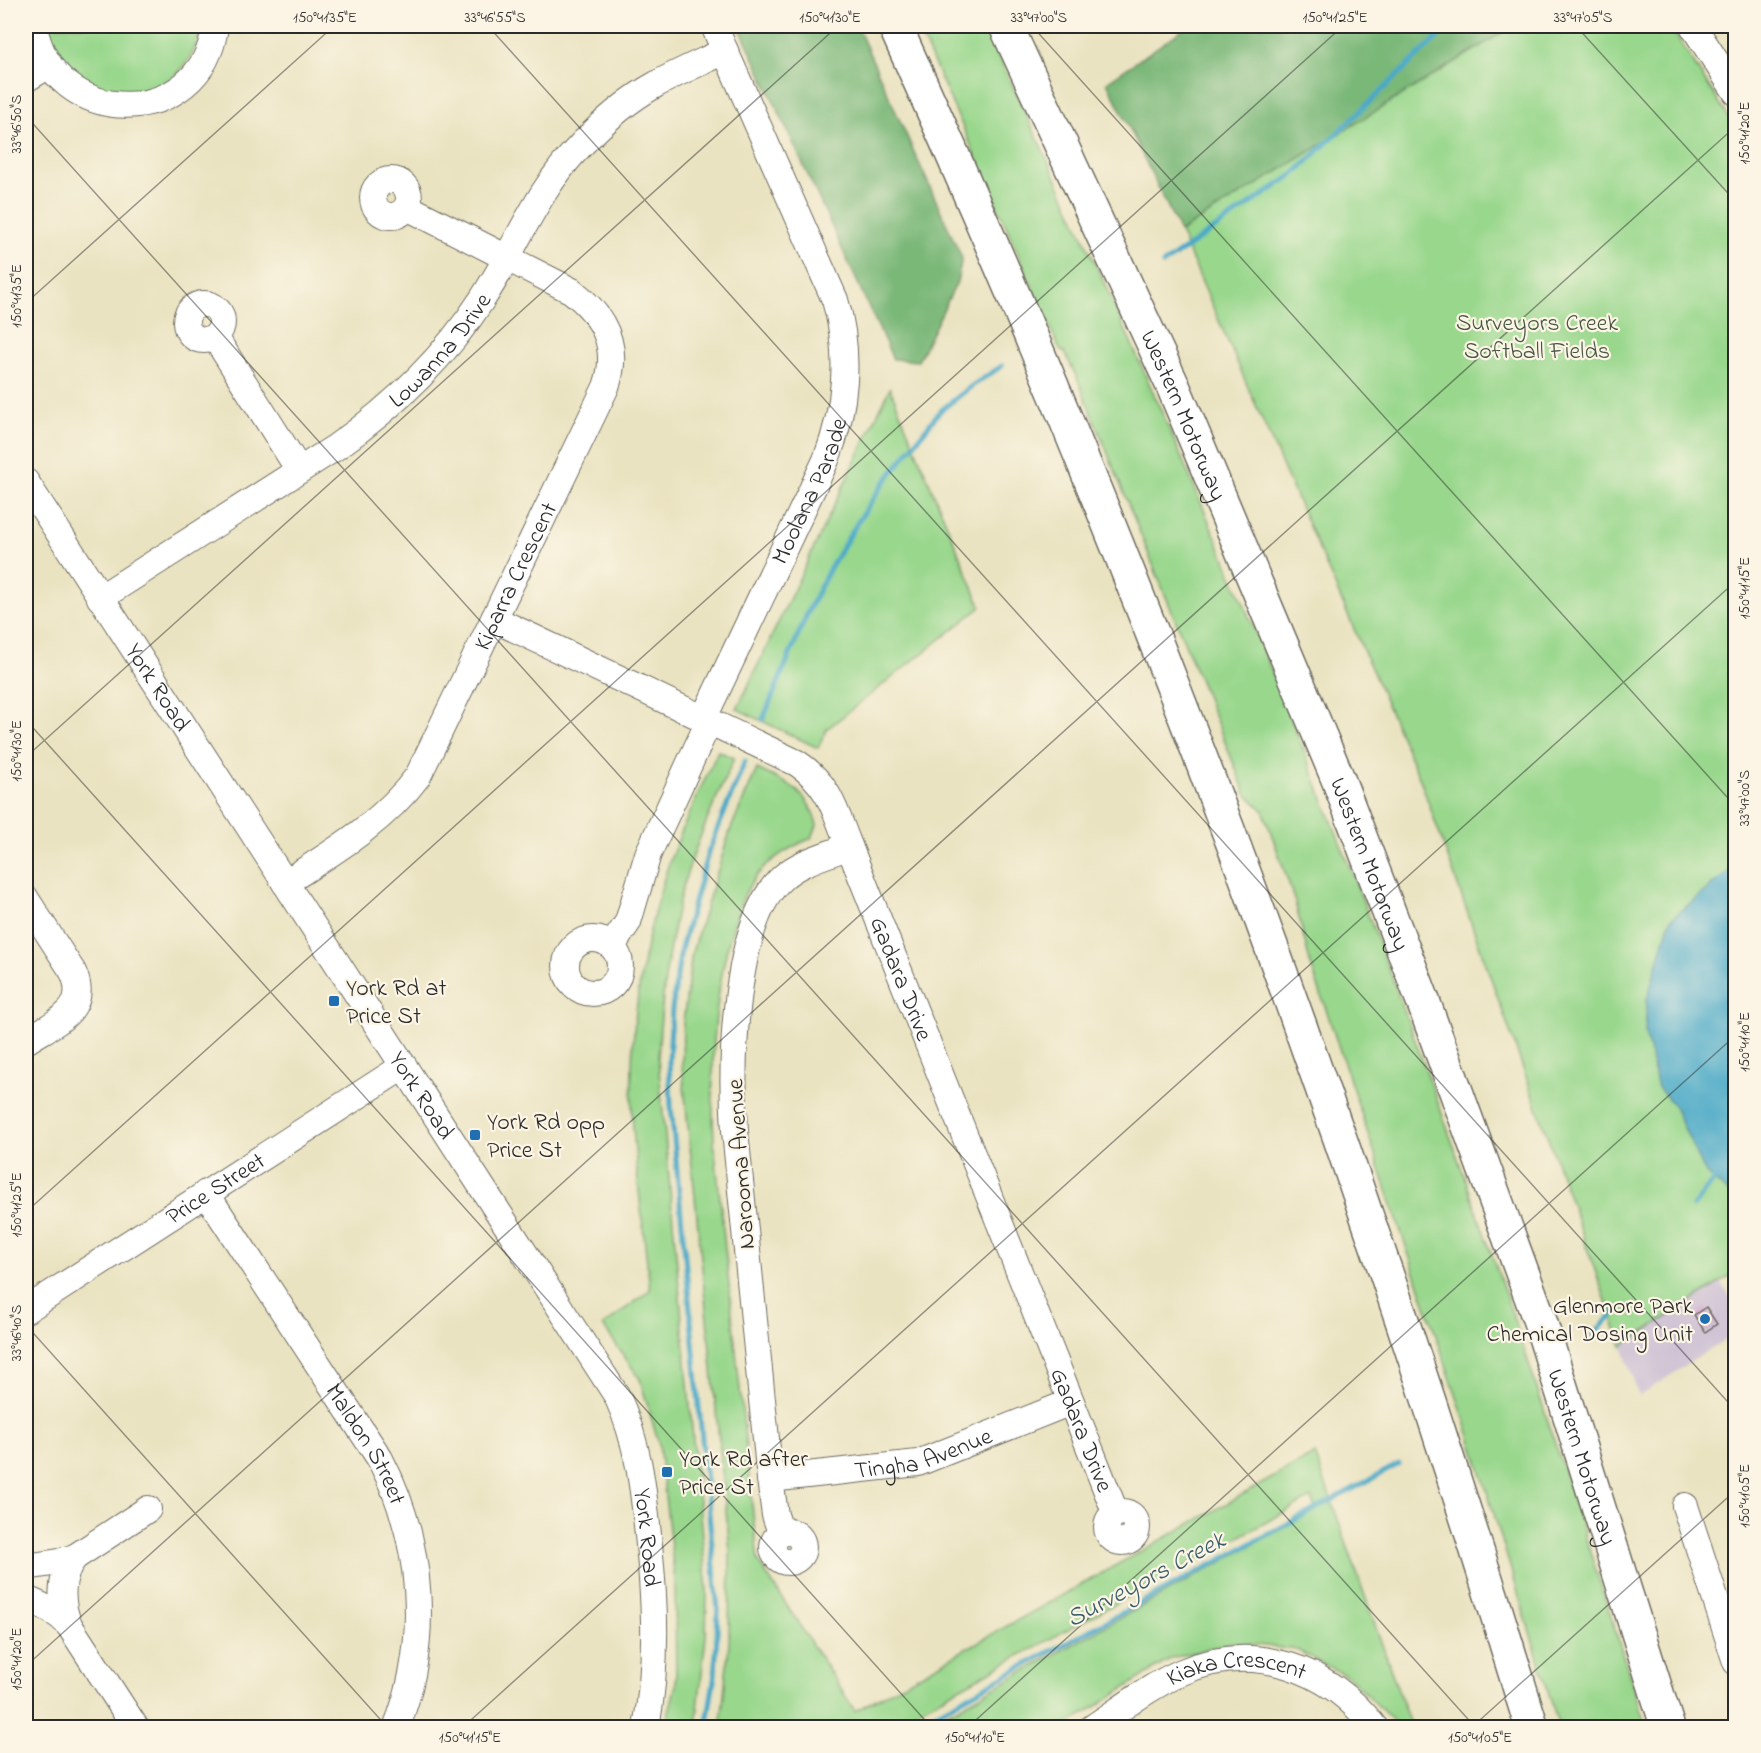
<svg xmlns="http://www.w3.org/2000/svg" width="1761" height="1753" font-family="'Indie Flower',sans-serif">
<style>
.industrial{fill:#ccbfd4}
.green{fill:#98d78c;stroke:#62815c;stroke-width:1.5}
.forest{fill:#7ab878;stroke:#527252;stroke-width:1.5}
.water{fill:#48a9c7;stroke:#3a6a79;stroke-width:1.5}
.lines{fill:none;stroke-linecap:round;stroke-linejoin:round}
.stream{stroke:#48a9c7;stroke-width:5}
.building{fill:#d6aad0}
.minor-casing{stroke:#6e6b60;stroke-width:28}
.highway-casing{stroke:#6e6b60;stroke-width:36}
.minor{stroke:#fff;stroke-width:26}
.highway{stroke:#fff;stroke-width:33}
.ticks{fill:none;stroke:#2b2b2b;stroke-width:1.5;stroke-opacity:0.45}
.poi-dot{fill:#1f6fb2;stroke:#fcf5e5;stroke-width:2}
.labels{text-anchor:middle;stroke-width:4.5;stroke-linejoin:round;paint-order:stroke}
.park-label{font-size:24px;fill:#465643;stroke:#fcf5e5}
.street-label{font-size:24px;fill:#2b2b2b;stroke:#fcf5e5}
.poi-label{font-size:24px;fill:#2b2b2b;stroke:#fcf5e5;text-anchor:start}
.water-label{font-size:26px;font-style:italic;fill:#375d69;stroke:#fcf5e5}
.neatline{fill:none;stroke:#2b2b2b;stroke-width:2}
.ticks-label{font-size:15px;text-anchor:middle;fill:#2b2b2b}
</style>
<rect width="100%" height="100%" fill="#fcf5e5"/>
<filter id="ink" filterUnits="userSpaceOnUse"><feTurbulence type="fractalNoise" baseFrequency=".0167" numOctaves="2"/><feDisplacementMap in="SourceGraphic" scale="12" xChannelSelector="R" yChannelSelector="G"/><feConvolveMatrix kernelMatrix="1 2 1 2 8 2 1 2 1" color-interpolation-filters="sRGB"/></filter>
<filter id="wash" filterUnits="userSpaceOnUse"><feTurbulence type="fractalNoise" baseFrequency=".008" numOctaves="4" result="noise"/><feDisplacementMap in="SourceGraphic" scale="24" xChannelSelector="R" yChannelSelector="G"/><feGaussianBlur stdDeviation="1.35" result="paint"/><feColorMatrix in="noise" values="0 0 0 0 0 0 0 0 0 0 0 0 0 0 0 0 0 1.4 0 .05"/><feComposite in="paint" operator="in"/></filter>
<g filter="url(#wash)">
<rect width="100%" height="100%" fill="#eae3c1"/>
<path class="industrial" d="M 1721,1282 L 1735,1305 L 1735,1333 L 1639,1396 L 1622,1346 Z"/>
<g class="green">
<path d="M 46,26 L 203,26 C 197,44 192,59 178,73 C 145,106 85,96 60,60 C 53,50 50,36 46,26 Z"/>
<path d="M 917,26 L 984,26 C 1177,426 1348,838 1493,1258 C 1546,1410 1594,1564 1643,1718 L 1647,1727 L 1559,1727 L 1471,1439 L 1310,962 L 1294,898 L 1263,810 L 1246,794 L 1078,380 L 1065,353 L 1060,350 L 965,132 Z"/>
<path d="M 1513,26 L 1670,26 L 1735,127 L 1735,1273 L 1622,1346 L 1421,782 L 1180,232 Z"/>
<path d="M 890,388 L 981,607 L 827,729 L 818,748 L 737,709 Z"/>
<path d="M 718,751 L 734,758 C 716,800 696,842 683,886 C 668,943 661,1001 658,1059 L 707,1590 L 706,1636 L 696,1727 L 665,1727 L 676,1685 L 675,1581 L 659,1445 L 640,1379 L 603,1326 L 650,1290 C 644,1230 635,1170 632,1109 C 629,1030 642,947 666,872 C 680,830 700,790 718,751 Z"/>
<path d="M 757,769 C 786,783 809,790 817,825 L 812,838 C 787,848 764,862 750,885 C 739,903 734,925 728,945 C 712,1010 711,1076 714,1142 L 758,1561 L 855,1711 L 1315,1454 L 1411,1727 L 1399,1727 L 1351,1678 L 1297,1650 L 1234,1642 L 1172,1658 L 1064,1727 L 923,1727 L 1316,1510 L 1311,1498 L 887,1727 L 719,1727 L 722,1714 L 729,1643 L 730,1551 L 682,1066 L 683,1023 L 692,952 L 731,828 Z"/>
</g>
<g class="forest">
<path d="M 739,26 L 857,26 L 962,258 L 957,282 L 918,361 L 893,359 Z"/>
<path d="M 1188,26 L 1513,26 L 1180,232 L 1107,82 Z"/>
</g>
<path class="water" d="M 1735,866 L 1736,1193 L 1731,1195 L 1706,1174 L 1672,1103 L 1658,1088 L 1645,1032 L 1647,999 L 1670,920 Z"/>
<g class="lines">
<g class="stream">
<path d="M 1163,264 L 1294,174 L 1439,36 L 1443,26"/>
<path d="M 763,719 L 809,609 L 830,568 L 859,520 L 883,484 L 940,411 L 973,385 L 1002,366"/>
<path d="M 1693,1207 L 1717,1175"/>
<path d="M 1592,1336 L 1615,1312"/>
<path d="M 706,1728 L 715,1675 L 718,1610 L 671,1106 L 669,1060 L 672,1009 L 681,949 L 708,853 L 745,761"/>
<path d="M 908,1728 L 1399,1464"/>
</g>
</g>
<g id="blocks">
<path class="building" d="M 1706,1307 L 1717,1324 L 1705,1332 L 1694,1315 Z"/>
</g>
</g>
<g filter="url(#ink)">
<use href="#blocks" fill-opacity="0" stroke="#6e6b60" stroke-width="1.5"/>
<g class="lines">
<defs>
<g id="minor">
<path d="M 34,26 C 53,132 203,130 215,26"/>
<path d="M 1693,26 L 1736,92"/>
<path d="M 26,79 L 49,65"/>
<circle cx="391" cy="198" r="18"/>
<circle cx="204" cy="322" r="18"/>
<path d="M 215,337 L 299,470"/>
<path id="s1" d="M 26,482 L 617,1396 C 638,1442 643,1485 648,1535 C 655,1600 658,1663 646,1728"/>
<path id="s2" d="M 100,598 L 336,447 C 393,407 445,357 483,298 C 517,246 536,191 581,145 C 603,122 628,100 655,85 C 678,72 702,62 725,51"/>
<path id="s3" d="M 494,619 L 797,763 C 830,785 835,811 849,846 L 1116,1514"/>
<path id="s4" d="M 285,883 C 333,852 383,823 418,776 L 606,387 C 620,347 604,316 572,291 L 407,207"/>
<path d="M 26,899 L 73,972 C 91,1011 53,1023 26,1041"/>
<circle cx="593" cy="966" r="27"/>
<path id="s5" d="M 612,946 L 628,922 L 648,854 L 704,732 L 708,709 L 826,460 C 846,409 851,353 835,300 L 714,26"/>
<path id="s6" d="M 206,1193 L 380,1459 C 423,1541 431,1641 396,1728"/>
<path id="s7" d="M 26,1310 L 404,1066"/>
<path id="s8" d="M 770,1479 L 918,1463 L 1071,1402"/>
<path d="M 1685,1506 L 1736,1662"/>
<circle cx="1122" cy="1527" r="15"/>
<circle cx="788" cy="1547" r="15"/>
<path d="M 781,1533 L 775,1515 L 770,1479 L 735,1131 C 731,1066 732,922 783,877 C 801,861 828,855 849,846"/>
<path d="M 26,1567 L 59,1562 L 75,1557"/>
<path d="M 26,1599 C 42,1606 57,1611 69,1625"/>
<path d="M 136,1728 L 69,1625 C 60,1603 59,1576 75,1557 L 148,1509"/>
<path id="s9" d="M 1092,1728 C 1121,1709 1150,1686 1182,1672 C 1253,1641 1329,1667 1375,1728"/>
</g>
<g id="highway">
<path d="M 895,26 C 1146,578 1356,1147 1532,1728"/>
<path id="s10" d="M 1006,26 L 1173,386 L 1338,779 L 1423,1001 L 1541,1324 L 1668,1728"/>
</g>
</defs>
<use href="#minor" class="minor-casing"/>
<use href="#highway" class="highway-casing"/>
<use href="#minor" class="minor"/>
<use href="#highway" class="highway"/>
</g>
</g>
<path class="ticks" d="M 488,26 L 1736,1411M 1032,26 L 1736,807M 1576,26 L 1736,202M 26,116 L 1476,1728M 26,303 L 334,26M 26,720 L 932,1728M 26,757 L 838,26M 26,1212 L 1343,26M 26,1325 L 388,1728M 26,1666 L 1736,126M 462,1728 L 1736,581M 967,1728 L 1736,1035M 1471,1728 L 1736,1490"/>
<g class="poi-dot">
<rect x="328" y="995" width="12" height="12" rx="3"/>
<rect x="469" y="1129" width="12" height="12" rx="3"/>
<circle cx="1705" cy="1319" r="6"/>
<rect x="661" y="1466" width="12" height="12" rx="3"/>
</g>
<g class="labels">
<g class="park-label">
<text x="1537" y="330">Surveyors Creek<tspan x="1537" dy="28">Softball Fields</tspan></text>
</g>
<g class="street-label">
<text dy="8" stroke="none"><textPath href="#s2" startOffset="423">Lowanna Drive</textPath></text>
<text dy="8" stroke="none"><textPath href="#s10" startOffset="428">Western Motorway</textPath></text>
<text dy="8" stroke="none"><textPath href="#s5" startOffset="498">Moolana Parade</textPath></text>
<text dy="8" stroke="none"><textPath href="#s4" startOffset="394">Kiparra Crescent</textPath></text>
<text dy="8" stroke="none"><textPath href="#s1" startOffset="244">York Road</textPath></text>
<text dy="8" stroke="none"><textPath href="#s10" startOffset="914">Western Motorway</textPath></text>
<text dy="8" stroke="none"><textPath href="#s3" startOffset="578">Gadara Drive</textPath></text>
<text dy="8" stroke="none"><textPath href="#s1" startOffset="730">York Road</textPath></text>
<text transform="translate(740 1164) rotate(-94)" y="8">Narooma Avenue</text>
<text dy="8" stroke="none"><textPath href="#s7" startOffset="225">Price Street</textPath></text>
<text dy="8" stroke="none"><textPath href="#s3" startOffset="1064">Gadara Drive</textPath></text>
<text dy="8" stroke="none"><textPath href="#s6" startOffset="298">Maldon Street</textPath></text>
<text dy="8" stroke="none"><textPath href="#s8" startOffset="156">Tingha Avenue</textPath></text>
<text dy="8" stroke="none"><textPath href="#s10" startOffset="1544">Western Motorway</textPath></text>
<text dy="8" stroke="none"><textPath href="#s1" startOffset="1234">York Road</textPath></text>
<text dy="8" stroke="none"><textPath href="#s9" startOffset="162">Kiaka Crescent</textPath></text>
</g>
<g class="poi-label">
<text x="346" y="995">York Rd at<tspan x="346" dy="28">Price St</tspan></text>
<text x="487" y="1129">York Rd opp<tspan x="487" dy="28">Price St</tspan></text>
<text x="1693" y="1313" text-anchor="end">Glenmore Park<tspan x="1693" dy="28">Chemical Dosing Unit</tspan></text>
<text x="679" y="1466">York Rd after<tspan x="679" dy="28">Price St</tspan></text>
</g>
<g class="water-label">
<text transform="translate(1145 1578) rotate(-28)" y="9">Surveyors Creek</text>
</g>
</g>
<rect width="1761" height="1753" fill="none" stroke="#fcf5e5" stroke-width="66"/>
<rect x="33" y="33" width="1695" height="1687" class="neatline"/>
<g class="ticks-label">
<text x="325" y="22">150°41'35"E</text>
<text x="495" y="22">33°46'55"S</text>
<text x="830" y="22">150°41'30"E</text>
<text x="1039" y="22">33°47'00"S</text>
<text x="1335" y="22">150°41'25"E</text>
<text x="1583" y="22">33°47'05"S</text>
<text transform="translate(16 124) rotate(-90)" y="5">33°46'50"S</text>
<text transform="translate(1744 133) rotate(-90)" y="5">150°41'20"E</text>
<text transform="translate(16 296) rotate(-90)" y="5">150°41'35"E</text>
<text transform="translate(1744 588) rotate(-90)" y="5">150°41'15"E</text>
<text transform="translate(16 751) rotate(-90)" y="5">150°41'30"E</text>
<text transform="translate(1744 798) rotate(-90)" y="5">33°47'00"S</text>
<text transform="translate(1744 1042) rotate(-90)" y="5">150°41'10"E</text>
<text transform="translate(16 1205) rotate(-90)" y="5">150°41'25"E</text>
<text transform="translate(16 1333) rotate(-90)" y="5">33°46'40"S</text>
<text transform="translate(1744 1496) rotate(-90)" y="5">150°41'05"E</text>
<text transform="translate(16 1659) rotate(-90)" y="5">150°41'20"E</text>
<text x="470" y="1742">150°41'15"E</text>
<text x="975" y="1742">150°41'10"E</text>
<text x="1480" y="1742">150°41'05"E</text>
</g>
</svg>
